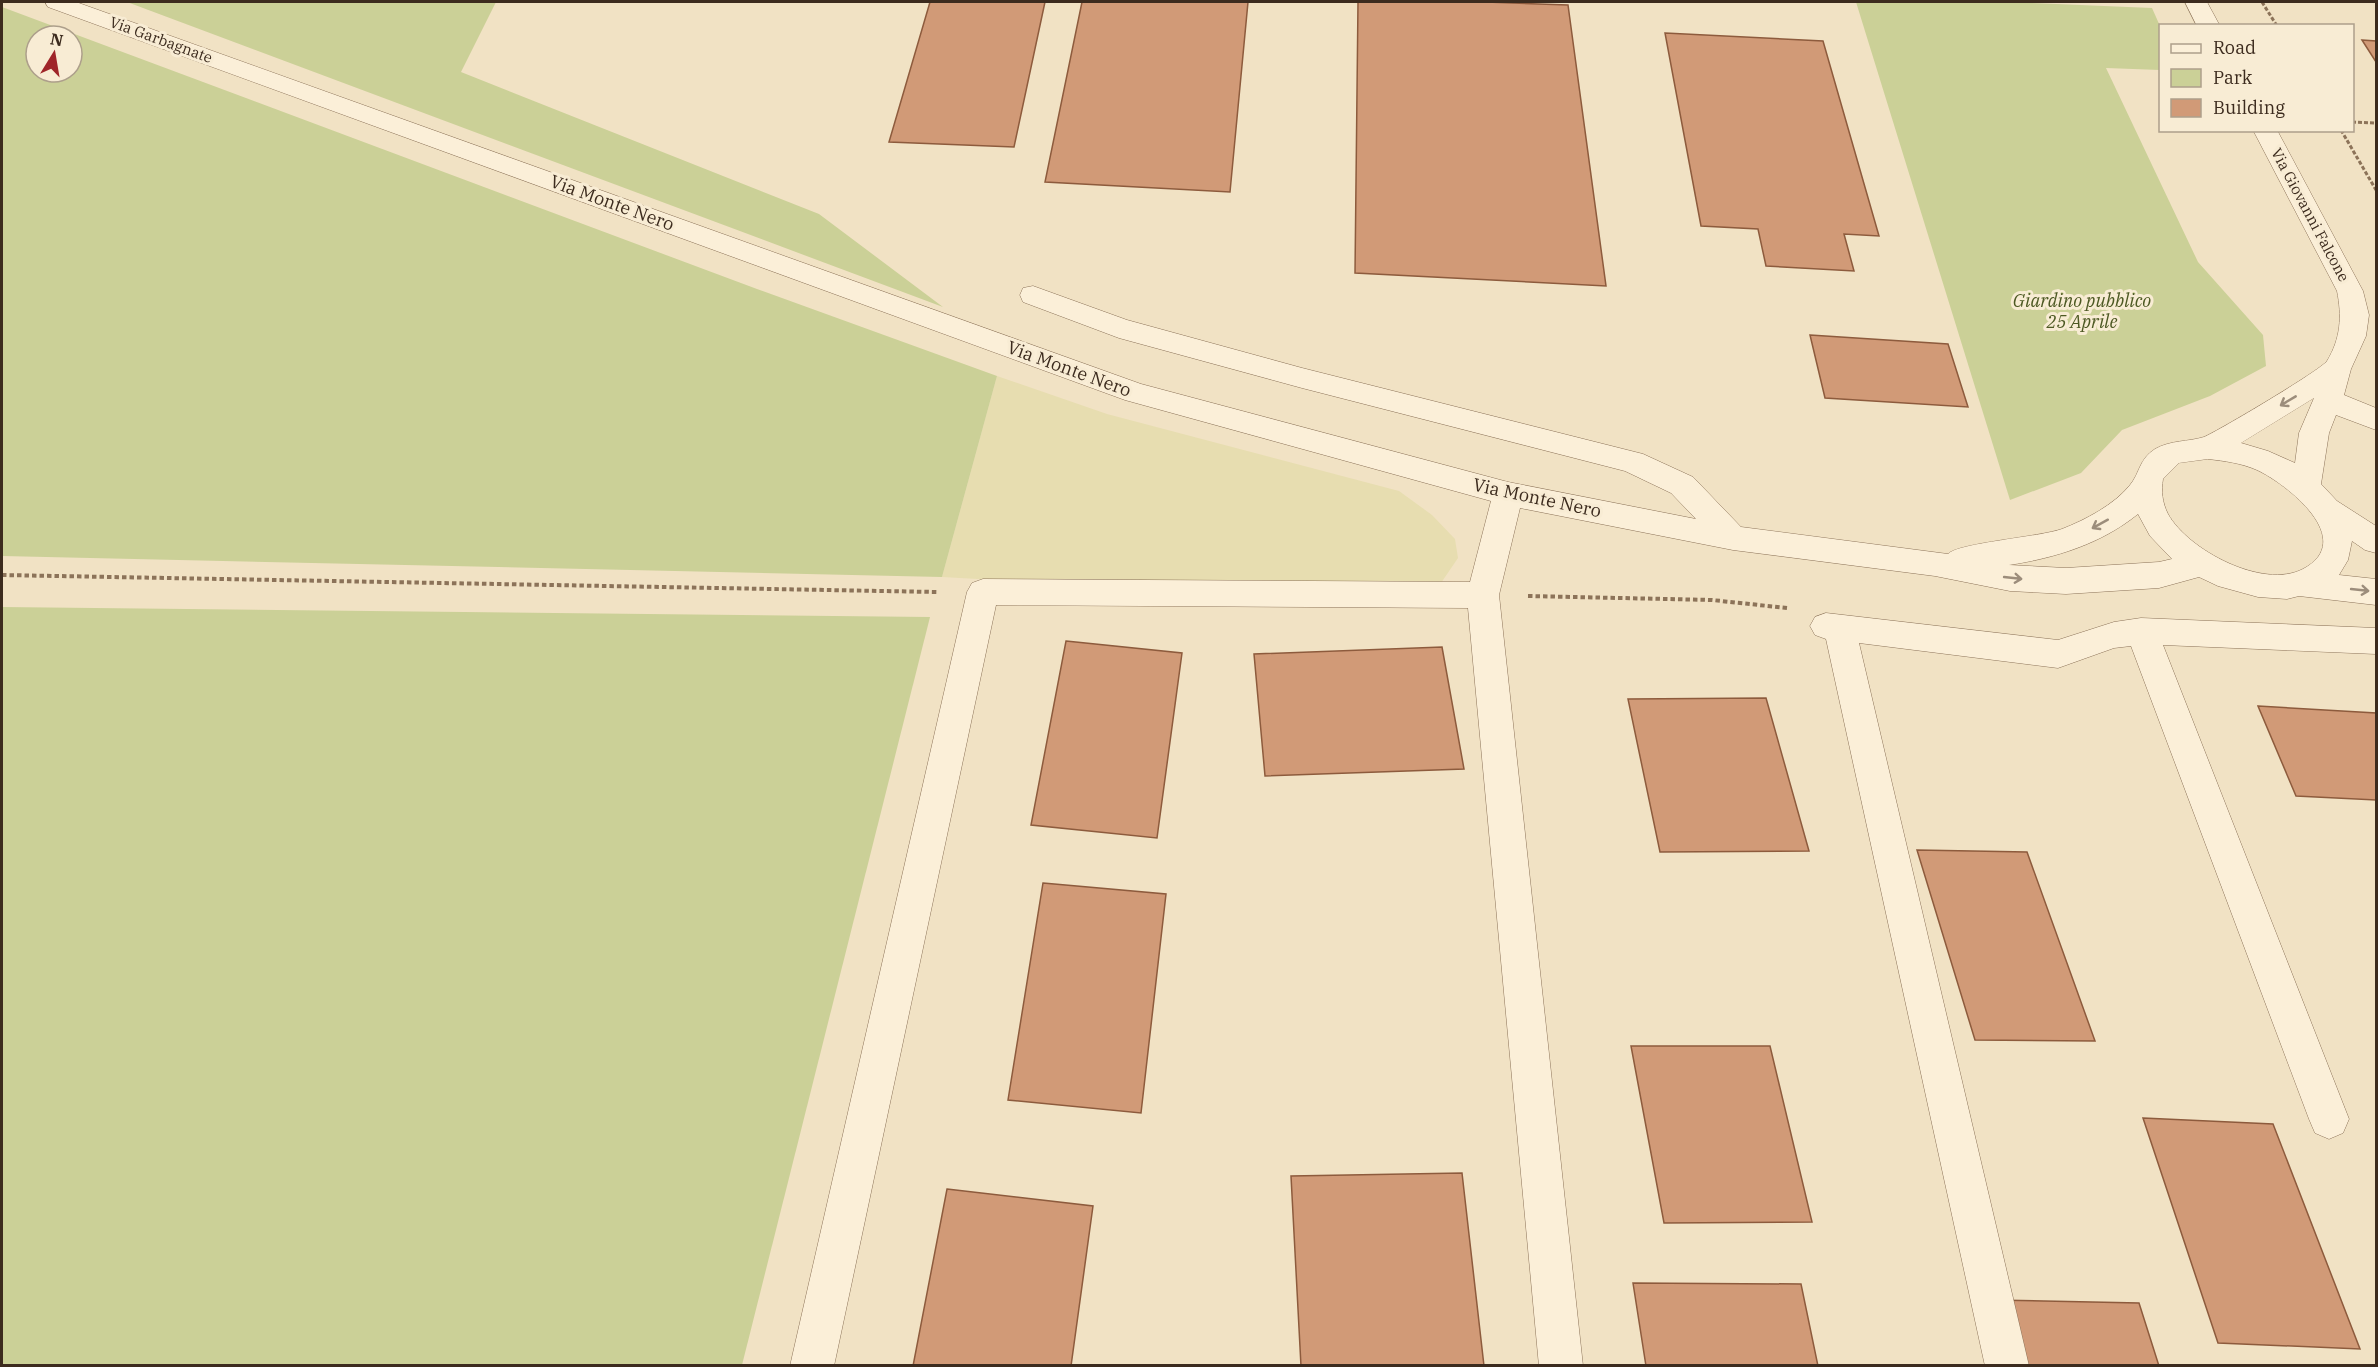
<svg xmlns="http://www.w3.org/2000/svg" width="2378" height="1367" font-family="'IBM Plex Serif',serif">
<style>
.farmland{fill:#e7ddb0}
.green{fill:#cbd097;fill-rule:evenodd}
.building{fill:#d19a77;stroke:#8d5b3d;stroke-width:1.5}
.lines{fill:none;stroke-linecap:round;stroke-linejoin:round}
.minor-casing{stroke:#8c7359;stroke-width:1}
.path-far1{stroke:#8c7359;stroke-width:3;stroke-dasharray:4 2;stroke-linecap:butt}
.path{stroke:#8c7359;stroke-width:4;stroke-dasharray:4.5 3;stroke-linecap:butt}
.minor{fill:#fbefd8;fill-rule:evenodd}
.oneway{stroke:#9c8d7b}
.labels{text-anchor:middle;stroke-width:6;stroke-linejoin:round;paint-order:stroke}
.far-street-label{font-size:15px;fill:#3c2b1e;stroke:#f8ecd4}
.street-label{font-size:18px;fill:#3c2b1e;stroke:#f8ecd4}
.park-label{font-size:18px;font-style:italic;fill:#4d5923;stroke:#f8ecd4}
</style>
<rect width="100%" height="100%" fill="#f1e2c4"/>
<path class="farmland" d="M 997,376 L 1107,414 L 1399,491 L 1432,515 L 1455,539 L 1458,558 L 1441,583 L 1311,598 L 942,577 Z"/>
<g class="green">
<path d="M 127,2 L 496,2 L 461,72 L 819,214 L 943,307 Z"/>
<path d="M 1856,2 L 2010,2 L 2152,8 L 2160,26 L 2160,70 L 2106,68 L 2198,262 L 2263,335 L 2266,366 L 2210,396 L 2122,430 L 2081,473 L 2010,500 Z"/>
<path d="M 2,7 L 757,289 L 997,376 L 942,577 L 2,556 ZM 36,36 L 72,36 L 72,72 L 36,72 Z"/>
<path d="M 2,607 L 930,617 L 742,1365 L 2,1365 Z"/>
</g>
<g class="building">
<path d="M 930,2 L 1045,2 L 1014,147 L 889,142 Z"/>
<path d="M 1082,2 L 1248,2 L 1230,192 L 1045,182 Z"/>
<path d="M 1358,2 L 1486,2 L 1568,5 L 1606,286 L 1355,273 Z"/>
<path d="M 1665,33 L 1823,41 L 1879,236 L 1844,234 L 1854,271 L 1766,266 L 1758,229 L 1701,226 Z"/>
<path d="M 2362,40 L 2376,41 L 2376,62 Z"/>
<path d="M 1810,335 L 1948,344 L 1968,407 L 1825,398 Z"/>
<path d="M 1066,641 L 1182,653 L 1157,838 L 1031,825 Z"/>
<path d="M 1442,647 L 1464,769 L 1265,776 L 1254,654 Z"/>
<path d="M 1766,698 L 1809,851 L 1660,852 L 1628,699 Z"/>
<path d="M 2258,706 L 2376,713 L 2376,800 L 2296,796 Z"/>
<path d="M 1917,850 L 2027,852 L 2095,1041 L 1975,1040 Z"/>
<path d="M 1043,883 L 1166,894 L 1141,1113 L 1008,1100 Z"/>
<path d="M 1631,1046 L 1770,1046 L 1812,1222 L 1664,1223 Z"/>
<path d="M 2143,1118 L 2273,1124 L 2360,1349 L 2218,1343 Z"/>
<path d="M 1462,1173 L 1484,1366 L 1301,1366 L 1291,1176 Z"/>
<path d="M 947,1189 L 1093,1206 L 1071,1366 L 913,1366 Z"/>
<path d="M 1633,1283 L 1801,1284 L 1818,1366 L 1646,1366 Z"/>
<path d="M 1994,1300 L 2139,1303 L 2159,1366 L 2012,1366 Z"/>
</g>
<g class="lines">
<defs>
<g id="minor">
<path d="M 45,2 L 76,2 L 1141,384 L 1508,482 L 1696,519 L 1671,493 L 1625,471 L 1302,388 L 1119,338 L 1023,302 L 1020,295 L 1023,288 L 1033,286 L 1127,320 L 1302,368 L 1643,454 L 1693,477 L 1741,527 L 1948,554 C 1958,543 2040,537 2062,529 C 2085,520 2114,505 2130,485 C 2140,473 2139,459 2155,449 C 2171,440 2188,442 2204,437 C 2218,431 2321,370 2327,361 C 2341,338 2342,316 2337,291 L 2253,130 L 2277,130 L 2363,291 L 2369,315 L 2366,336 L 2351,369 L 2344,395 L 2376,408 L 2376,430 L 2336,415 L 2329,433 L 2321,484 L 2337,501 L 2376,526 L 2376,553 L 2365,550 L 2352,541 L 2348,560 L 2339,575 L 2376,579 L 2376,605 L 2299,596 L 2287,599 L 2258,597 L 2218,586 L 2199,577 L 2159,588 L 2066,594 L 2010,591 L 1935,576 L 1733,550 L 1520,508 L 1499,595 L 1583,1366 L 1539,1366 L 1468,608 L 996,605 L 834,1366 L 790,1366 L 967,592 L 972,583 L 983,579 L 1470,582 L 1491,501 L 1125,400 L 48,7 ZM 2314,398 L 2299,433 L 2295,463 L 2268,451 L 2241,443 ZM 2208,459 C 2225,461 2241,463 2257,470 C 2287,484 2358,540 2303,569 C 2263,590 2188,550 2168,514 C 2162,502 2161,491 2163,479 L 2179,463 ZM 2138,514 L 2150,536 L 2172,559 L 2159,562 L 2066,568 L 2009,565 C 2055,558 2101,544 2138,514 Z"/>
<path d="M 2185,2 L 2207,2 L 2220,26 L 2197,26 Z"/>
<path d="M 1826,613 L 2058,640 L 2114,622 L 2141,618 L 2376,628 L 2376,654 L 2163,645 L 2349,1119 L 2343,1133 L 2329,1139 L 2315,1133 L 2309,1119 L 2131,646 L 2114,648 L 2058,668 L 1859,643 L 2029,1366 L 1985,1366 L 1826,639 L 1815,635 L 1810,626 L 1815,617 Z"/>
</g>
</defs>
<use href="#minor" class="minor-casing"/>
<g class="path-far1">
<path d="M 2262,2 L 2277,26"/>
<path d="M 2352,122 L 2376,123"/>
<path d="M 2341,130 L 2376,190"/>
</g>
<g class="path">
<path d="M 2,575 L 937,592"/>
<path d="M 1528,596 L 1712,600 L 1787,608"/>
</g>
<use href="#minor" class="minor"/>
</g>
<defs><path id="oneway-shaft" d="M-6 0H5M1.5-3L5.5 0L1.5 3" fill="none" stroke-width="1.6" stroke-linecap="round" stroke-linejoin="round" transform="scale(1.5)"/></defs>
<g class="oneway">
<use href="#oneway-shaft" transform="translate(2288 401) rotate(149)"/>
<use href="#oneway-shaft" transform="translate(2100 524) rotate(151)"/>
<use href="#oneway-shaft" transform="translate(2013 578) rotate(6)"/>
<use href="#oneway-shaft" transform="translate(2360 590) rotate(6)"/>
</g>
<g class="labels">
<g class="far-street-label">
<text transform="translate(161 40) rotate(20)" y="5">Via Garbagnate</text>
<text transform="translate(2310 215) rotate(62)" y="5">Via Giovanni Falcone</text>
</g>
<g class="street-label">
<text transform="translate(612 203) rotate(20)" y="6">Via Monte Nero</text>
<text transform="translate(1069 369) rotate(20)" y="6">Via Monte Nero</text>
<text transform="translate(1537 498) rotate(12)" y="6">Via Monte Nero</text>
</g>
<g class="park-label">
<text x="2082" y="307">Giardino pubblico<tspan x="2082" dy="21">25 Aprile</tspan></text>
</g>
</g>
<rect width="2378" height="1367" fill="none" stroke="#3c2b1e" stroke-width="6"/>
<rect x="2159" y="24" width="195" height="108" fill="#f8ecd4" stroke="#ad9f8b" stroke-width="1.5"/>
<rect x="2171" y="44" width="30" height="9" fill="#fbefd8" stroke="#ad9f8b" stroke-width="1.5"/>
<text x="2213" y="54" font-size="18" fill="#3c2b1e">Road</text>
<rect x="2171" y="69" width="30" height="18" fill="#cbd097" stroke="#ad9f8b" stroke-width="1.5"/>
<text x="2213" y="84" font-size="18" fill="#3c2b1e">Park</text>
<rect x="2171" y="99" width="30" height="18" fill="#d19a77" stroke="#ad9f8b" stroke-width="1.5"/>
<text x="2213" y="114" font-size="18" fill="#3c2b1e">Building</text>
<g transform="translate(54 54) rotate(11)"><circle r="28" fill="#f8ecd4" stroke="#ad9f8b" stroke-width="1.5"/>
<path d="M0-4.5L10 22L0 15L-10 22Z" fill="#9f2529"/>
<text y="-9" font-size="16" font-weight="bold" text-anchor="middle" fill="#3c2b1e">N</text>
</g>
</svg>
